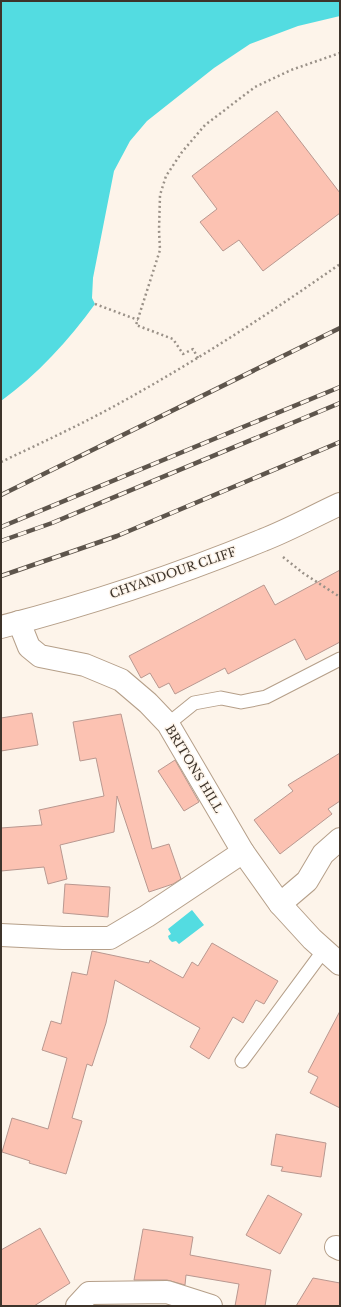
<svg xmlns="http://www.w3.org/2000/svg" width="341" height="1307" font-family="'Libre Baskerville',serif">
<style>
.water{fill:#53dce1}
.building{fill:#fcc2b2;stroke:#b99890}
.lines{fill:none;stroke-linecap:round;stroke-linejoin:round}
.service-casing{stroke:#b59f89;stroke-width:15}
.minor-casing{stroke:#b59f89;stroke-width:24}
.tertiary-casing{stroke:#b59f89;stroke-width:24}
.path{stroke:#9a9188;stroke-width:2.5;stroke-dasharray:2 3;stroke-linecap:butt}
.service{stroke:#fff;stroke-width:13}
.minor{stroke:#fff;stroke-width:22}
.tertiary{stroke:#fff;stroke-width:22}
.rail-casing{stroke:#5e554c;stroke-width:4.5}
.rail{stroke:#fdf4ea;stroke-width:3;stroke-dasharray:9;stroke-linecap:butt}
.labels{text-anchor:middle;stroke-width:3;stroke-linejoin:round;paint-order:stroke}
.street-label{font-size:12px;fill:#3d342b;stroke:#fdf4ea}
</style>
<rect width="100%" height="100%" fill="#fdf4ea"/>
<g class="water">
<path d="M 1,1 L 340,1 L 340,16 L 298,26 L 250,44 L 214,68 L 147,121 L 130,141 L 114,171 L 93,278 L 92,298 L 95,304 C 69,340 37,375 1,401 Z"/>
<path d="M 192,910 L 204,925 L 179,944 L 176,941 L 172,942 L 169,939 L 168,936 L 171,934 L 168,929 Z"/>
</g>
<g class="building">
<path d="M 277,111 L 340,193 L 340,213 L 263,271 L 239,240 L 223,251 L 200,222 L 217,209 L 192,176 Z"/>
<path d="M 340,570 L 340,642 L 306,660 L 295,639 L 228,674 L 225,668 L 175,694 L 169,683 L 159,688 L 150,673 L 141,678 L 129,656 L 264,585 L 275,605 Z"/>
<path d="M 32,713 L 38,745 L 1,751 L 1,718 Z"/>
<path d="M 121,714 L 152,849 L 169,844 L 181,879 L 173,884 L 149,892 L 117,796 L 114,832 L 60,845 L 67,879 L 48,884 L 44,867 L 1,871 L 1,828 L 42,825 L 39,810 L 104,796 L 96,758 L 80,761 L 73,722 Z"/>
<path d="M 340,753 L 340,801 L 328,809 L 332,814 L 280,854 L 254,820 L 293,791 L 288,785 Z"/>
<path d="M 175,760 L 199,802 L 184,811 L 158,771 Z"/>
<path d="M 65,884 L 110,887 L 108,917 L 63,913 Z"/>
<path d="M 212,943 L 278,981 L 264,1004 L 256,1000 L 243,1023 L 233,1017 L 209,1059 L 190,1047 L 200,1028 L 115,980 L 106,1023 L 92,1066 L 87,1064 L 72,1118 L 82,1121 L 66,1174 L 29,1163 L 30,1161 L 2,1152 L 12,1118 L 48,1129 L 67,1058 L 42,1050 L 51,1021 L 61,1024 L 72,972 L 87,975 L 92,951 L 149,963 L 150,960 L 183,978 L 192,962 L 198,966 Z"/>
<path d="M 340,1011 L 340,1108 L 310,1093 L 318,1077 L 308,1072 Z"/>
<path d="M 276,1134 L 326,1143 L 321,1177 L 281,1171 L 283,1167 L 271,1165 Z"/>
<path d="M 268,1195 L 302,1214 L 280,1254 L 246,1235 Z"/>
<path d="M 40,1228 L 70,1283 L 34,1306 L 1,1306 L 1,1250 Z"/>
<path d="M 143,1229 L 193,1237 L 190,1255 L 271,1270 L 265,1306 L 235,1306 L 239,1284 L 186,1275 L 185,1285 L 167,1280 L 134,1280 Z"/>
<path d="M 313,1278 L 340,1283 L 340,1306 L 296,1306 Z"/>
</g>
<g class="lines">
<defs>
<g id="service">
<path d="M 168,724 L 194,703 L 221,698 L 241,702 L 266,697 L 340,659"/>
<path d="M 242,1061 L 324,950"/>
</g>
<g id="minor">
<path d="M 19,622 L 29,647 L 40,656 L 85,665 L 121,680 L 148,703 L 168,724 L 243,852 L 280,904 L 312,939 L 340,964"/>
<path d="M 280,904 L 307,881 L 323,854 L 340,839"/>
<path d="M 1,935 L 63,938 L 110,938 L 147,916 L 243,852"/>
<path d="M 336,1247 L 340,1249"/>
<path d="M 77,1306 L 89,1293 L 167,1292 L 211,1306"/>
</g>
<path id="tertiary" d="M 1,627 C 90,604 178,575 263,540 C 289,530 314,516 340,504"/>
</defs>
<use href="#service" class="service-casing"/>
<use href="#minor" class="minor-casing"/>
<use href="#tertiary" class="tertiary-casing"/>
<g class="path">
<path d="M 95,304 L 138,320"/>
<path d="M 198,358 L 193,349 L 183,354 L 173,339 L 136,325 L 160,250 L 159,230 L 160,195 L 166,176 L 182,152 L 205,125 L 255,87 L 291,70 L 340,53"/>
<path d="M 1,462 C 41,443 82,424 120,403 C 196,361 269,314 340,264"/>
<path d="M 283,557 L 303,573 L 340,597"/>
</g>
<use href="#service" class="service"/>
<use href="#minor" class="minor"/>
<use href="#tertiary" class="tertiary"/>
<defs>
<g id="rail">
<path d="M 1,495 L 340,328"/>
<path d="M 1,527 L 340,387"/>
<path d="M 1,541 L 52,523 L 340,403"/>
<path d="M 1,576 L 117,536 L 340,442"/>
</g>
</defs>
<use href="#rail" class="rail-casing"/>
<use href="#rail" class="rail"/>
</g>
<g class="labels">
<g class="street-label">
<text transform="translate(173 573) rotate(-19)" y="4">CHYANDOUR CLIFF</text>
<text transform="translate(194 769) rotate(59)" y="4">BRITONS HILL</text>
</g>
</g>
<rect width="341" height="1307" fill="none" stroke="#3d342b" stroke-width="4"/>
</svg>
